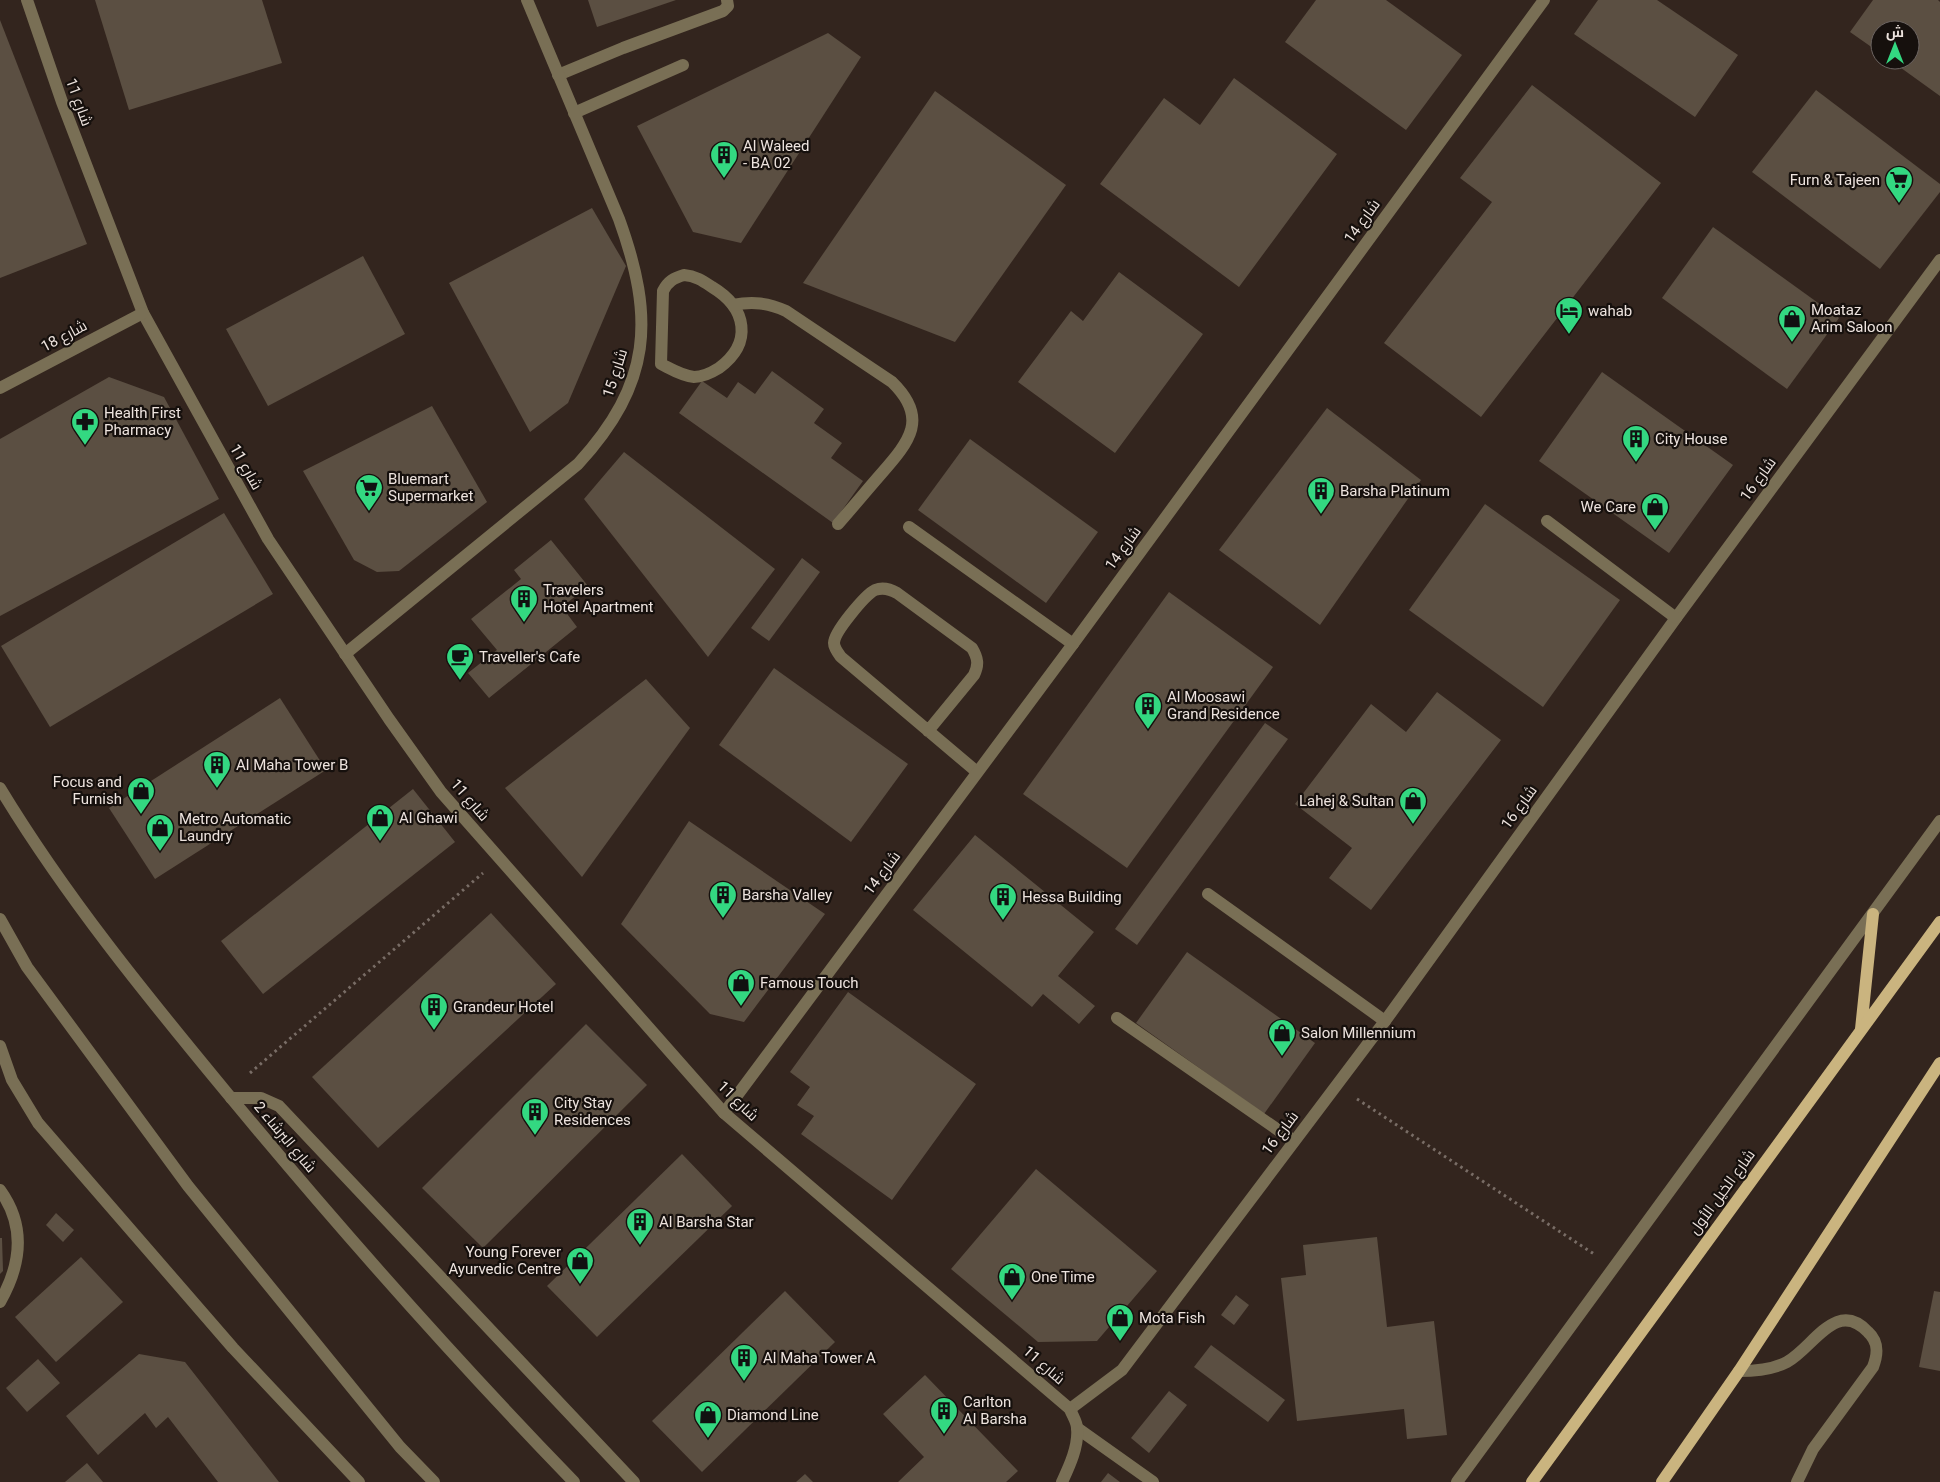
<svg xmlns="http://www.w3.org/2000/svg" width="1940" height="1482" font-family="Roboto,Cairo,sans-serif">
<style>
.building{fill:#5b4f42}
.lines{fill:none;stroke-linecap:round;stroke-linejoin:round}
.path{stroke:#796d66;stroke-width:3;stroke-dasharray:2.5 4;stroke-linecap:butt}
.minor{stroke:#796f55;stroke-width:12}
.major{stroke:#cab47f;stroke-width:12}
.labels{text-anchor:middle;stroke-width:4.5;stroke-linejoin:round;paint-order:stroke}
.street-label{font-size:15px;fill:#ede3de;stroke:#16100d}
.poi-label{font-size:15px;fill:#ede3de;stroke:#16100d;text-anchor:start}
</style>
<rect width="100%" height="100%" fill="#33251e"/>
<g class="building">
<path d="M 95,0 L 262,0 L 282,63 L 129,110 Z"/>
<path d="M 588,0 L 676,0 L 597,27 Z"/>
<path d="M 1316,0 L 1386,0 L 1462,55 L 1406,130 L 1285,42 Z"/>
<path d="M 1598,0 L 1657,0 L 1738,55 L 1695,117 L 1574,34 Z"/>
<path d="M 1873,0 L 1938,0 L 1940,2 L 1940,96 L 1890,60 L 1910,60 L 1910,30 L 1880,30 L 1880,53 L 1850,32 Z"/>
<path d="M 0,20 L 87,244 L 0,278 Z"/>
<path d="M 828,33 L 861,57 L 741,243 L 693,232 L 637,126 Z"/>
<path d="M 1234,78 L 1337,154 L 1239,287 L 1100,184 L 1164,98 L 1200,125 Z"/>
<path d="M 1532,85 L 1661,183 L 1481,417 L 1384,343 L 1492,202 L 1460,178 Z"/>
<path d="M 1816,90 L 1940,184 L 1940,192 L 1880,269 L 1752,172 Z"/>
<path d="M 935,91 L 1066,185 L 955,342 L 803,283 Z"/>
<path d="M 592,208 L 626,266 L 568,403 L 530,432 L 449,283 Z"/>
<path d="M 1713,227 L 1839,318 L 1787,389 L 1662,298 Z"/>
<path d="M 363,256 L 405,334 L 268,406 L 226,329 Z"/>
<path d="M 1119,272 L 1203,334 L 1115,453 L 1018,382 L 1071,311 L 1083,321 Z"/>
<path d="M 772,371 L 824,409 L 814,423 L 842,443 L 831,458 L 863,481 L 833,523 L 679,413 L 702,381 L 727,398 L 738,382 L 755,394 Z"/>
<path d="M 1602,372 L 1733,465 L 1669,553 L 1539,461 Z"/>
<path d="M 109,377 L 164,397 L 219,499 L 0,616 L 0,439 Z"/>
<path d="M 432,406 L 487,502 L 399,571 L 377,572 L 354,560 L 303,471 Z"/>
<path d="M 1327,408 L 1421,480 L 1320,625 L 1219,550 Z"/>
<path d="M 970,439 L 1098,532 L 1046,603 L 918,510 Z"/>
<path d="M 624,452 L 775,569 L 708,657 L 584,499 Z"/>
<path d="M 1485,504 L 1620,600 L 1543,707 L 1409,610 Z"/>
<path d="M 224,513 L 273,594 L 50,727 L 1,646 Z"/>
<path d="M 551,540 L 588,586 L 562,607 L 577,627 L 489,698 L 468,673 L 497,650 L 471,619 L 521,579 L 514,570 Z"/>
<path d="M 802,558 L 820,572 L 769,641 L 751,628 Z"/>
<path d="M 1169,592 L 1273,667 L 1127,868 L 1023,794 Z"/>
<path d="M 774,668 L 908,764 L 851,842 L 719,745 Z"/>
<path d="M 646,679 L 690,728 L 582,877 L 505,788 Z"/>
<path d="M 1437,692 L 1501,740 L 1371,910 L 1329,878 L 1352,848 L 1295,804 L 1371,704 L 1406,732 Z"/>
<path d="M 280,698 L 326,770 L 155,879 L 109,808 Z"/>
<path d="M 1265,723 L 1288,739 L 1137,945 L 1115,929 Z"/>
<path d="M 413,789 L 455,842 L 263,994 L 221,941 Z"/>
<path d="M 689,821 L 825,914 L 744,1022 L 710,1014 L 621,924 Z"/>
<path d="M 975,835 L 1094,932 L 1058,976 L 1095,1006 L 1079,1024 L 1043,994 L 1032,1007 L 913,910 Z"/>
<path d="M 491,913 L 556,984 L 378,1148 L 312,1077 Z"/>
<path d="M 1187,952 L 1315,1043 L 1264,1114 L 1136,1023 Z"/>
<path d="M 848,992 L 976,1084 L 892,1200 L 801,1134 L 814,1116 L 797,1105 L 810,1087 L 790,1072 Z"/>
<path d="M 586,1024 L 647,1085 L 483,1248 L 422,1188 Z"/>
<path d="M 682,1154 L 732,1206 L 597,1337 L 547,1286 Z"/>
<path d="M 1036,1169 L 1157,1271 L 1097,1341 L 1038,1342 L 951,1269 Z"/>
<path d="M 56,1213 L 74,1230 L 63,1242 L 46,1225 Z"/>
<path d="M 1377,1237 L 1387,1327 L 1434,1321 L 1447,1435 L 1407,1439 L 1404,1409 L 1297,1421 L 1281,1278 L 1306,1275 L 1303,1245 Z"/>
<path d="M 0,1238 L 2,1238 L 3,1271 L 0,1274 Z"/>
<path d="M 81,1257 L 123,1302 L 56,1362 L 15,1317 Z"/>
<path d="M 785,1291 L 835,1342 L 702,1472 L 652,1421 Z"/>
<path d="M 1934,1291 L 1940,1292 L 1940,1371 L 1919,1367 Z"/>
<path d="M 1236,1295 L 1249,1305 L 1234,1325 L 1221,1315 Z"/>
<path d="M 1211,1345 L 1285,1400 L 1268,1422 L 1194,1367 Z"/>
<path d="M 139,1354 L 185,1362 L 279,1482 L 218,1482 L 168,1417 L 156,1428 L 145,1413 L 98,1455 L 66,1416 Z"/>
<path d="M 38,1359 L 60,1383 L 27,1412 L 6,1388 Z"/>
<path d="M 925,1375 L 1018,1471 L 1006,1482 L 898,1482 L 924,1457 L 883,1414 Z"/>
<path d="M 1169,1391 L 1187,1405 L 1149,1453 L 1131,1438 Z"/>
<path d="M 87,1463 L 103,1482 L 65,1482 Z"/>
<path d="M 1108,1473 L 1120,1482 L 1101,1482 Z"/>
<path d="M 805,1474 L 813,1482 L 796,1482 Z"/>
</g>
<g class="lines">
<g class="path">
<path d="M 250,1073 L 483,873"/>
<path d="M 1357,1099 L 1594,1254"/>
</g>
<g class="minor">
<path d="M 27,0 L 62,102 L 143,313 L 268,539 L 389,719 L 441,792 L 724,1113 L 1070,1409 L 1122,1370 L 1385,1021 L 1676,618 L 1940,260"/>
<path d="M 558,75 L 623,48 L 723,11 L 728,6 L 727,0"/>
<path d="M 574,113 L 683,65"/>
<path d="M 684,275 C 696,276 703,281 712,287 C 747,308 753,343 719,368 C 711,373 703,377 694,377 C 682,376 671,369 661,364 L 663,291 C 668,281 674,278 684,275 Z"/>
<path d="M 733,305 C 753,301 768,303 786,311 L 892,382 C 929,418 910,441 881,474 C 867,490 853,507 838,524"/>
<path d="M 0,388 L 143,313"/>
<path d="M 1547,521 L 1676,618"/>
<path d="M 909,527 L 1073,644"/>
<path d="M 345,654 L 578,464 C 652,383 655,319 619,219 L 527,0"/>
<path d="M 928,731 L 974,675 C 979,665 978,658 972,648 L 897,593 C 890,589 883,587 875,590 C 865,595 834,632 834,643 C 834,648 838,653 841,657 L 977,772"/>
<path d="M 0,788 C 66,897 146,995 227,1093 C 338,1227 453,1357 574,1482"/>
<path d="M 1208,894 L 1385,1021"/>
<path d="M 0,919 L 27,967 L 188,1186 L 400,1447 L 434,1482"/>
<path d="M 1117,1018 L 1294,1141"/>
<path d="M 0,1046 L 12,1080 L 38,1123 L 233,1348 L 359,1482"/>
<path d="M 231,1098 L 261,1098 L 279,1106 L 634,1482"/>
<path d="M 724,1113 L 1073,644 L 1544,0"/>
<path d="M 0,1190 C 26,1226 21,1265 0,1302"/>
<path d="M 1739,1371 C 1755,1371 1772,1370 1787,1362 C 1813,1348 1836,1298 1868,1332 C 1879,1342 1878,1354 1873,1367 L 1813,1449 L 1797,1482"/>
<path d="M 1077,1428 L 1153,1482"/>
<path d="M 1062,1482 C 1069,1467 1079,1446 1077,1428 C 1077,1422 1072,1415 1070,1409"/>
<path d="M 1457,1482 L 1940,821"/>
</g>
<g class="major">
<path d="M 1861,1029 L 1873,914"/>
<path d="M 1532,1482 L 1940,922"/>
<path d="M 1662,1482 L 1739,1371 L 1940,1063"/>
</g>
</g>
<defs>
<symbol id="building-pin" viewBox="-11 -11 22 30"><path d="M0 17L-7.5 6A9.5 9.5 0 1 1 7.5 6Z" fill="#33d881" stroke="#16100d"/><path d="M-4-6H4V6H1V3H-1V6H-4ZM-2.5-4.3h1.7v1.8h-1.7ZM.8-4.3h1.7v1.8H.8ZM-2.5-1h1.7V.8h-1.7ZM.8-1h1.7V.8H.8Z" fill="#111"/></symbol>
<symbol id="supermarket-pin" viewBox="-11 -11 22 30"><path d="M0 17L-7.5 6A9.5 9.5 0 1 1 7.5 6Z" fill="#33d881" stroke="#16100d"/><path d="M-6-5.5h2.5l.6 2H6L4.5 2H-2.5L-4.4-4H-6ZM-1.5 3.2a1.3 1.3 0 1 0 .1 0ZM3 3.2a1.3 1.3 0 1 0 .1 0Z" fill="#111"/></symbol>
<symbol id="hotel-pin" viewBox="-11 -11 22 30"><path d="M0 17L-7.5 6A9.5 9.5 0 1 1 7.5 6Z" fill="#33d881" stroke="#16100d"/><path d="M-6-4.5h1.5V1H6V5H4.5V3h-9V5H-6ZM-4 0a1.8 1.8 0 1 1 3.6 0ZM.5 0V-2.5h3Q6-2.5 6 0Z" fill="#111"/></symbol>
<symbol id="shop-pin" viewBox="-11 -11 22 30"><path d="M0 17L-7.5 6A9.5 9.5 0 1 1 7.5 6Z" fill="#33d881" stroke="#16100d"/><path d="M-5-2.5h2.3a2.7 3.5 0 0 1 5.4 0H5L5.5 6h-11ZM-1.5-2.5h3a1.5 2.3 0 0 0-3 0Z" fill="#111"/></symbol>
<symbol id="pharmacy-pin" viewBox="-11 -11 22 30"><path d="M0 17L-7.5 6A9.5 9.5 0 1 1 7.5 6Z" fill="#33d881" stroke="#16100d"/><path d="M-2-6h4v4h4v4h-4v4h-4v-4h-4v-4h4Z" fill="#111"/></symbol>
<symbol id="cafe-pin" viewBox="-11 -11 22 30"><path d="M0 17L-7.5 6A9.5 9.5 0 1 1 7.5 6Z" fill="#33d881" stroke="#16100d"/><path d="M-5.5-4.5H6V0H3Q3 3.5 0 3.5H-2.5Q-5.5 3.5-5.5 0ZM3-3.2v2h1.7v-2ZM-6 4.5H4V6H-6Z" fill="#111"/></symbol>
</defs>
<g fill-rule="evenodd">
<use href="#building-pin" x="708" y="139" width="32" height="43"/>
<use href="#supermarket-pin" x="1883" y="164" width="32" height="43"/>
<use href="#hotel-pin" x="1553" y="295" width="32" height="43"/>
<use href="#shop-pin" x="1776" y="303" width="32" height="43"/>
<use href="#pharmacy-pin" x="69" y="406" width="32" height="43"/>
<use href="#building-pin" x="1620" y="423" width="32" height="43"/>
<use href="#supermarket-pin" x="353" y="472" width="32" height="43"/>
<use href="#building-pin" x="1305" y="475" width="32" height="43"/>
<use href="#shop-pin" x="1639" y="491" width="32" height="43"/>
<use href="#building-pin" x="508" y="583" width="32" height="43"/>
<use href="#cafe-pin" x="444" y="641" width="32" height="43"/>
<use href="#building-pin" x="1132" y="690" width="32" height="43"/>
<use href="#building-pin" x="201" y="749" width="32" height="43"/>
<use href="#shop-pin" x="125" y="775" width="32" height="43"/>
<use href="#shop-pin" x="1397" y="785" width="32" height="43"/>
<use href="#shop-pin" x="364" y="802" width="32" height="43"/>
<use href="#shop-pin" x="144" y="812" width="32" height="43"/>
<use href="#building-pin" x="707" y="879" width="32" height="43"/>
<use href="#building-pin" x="987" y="881" width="32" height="43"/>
<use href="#shop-pin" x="725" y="967" width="32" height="43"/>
<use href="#building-pin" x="418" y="991" width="32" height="43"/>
<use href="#shop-pin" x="1266" y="1017" width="32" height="43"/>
<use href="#building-pin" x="519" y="1096" width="32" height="43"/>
<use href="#building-pin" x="624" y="1206" width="32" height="43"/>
<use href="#shop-pin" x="564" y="1245" width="32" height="43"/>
<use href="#shop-pin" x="996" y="1261" width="32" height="43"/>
<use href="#shop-pin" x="1104" y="1302" width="32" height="43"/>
<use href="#building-pin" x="728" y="1342" width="32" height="43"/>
<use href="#building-pin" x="928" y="1395" width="32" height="43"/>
<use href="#shop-pin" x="692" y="1399" width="32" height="43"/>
</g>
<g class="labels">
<g class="street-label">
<text transform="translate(79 102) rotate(70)" y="5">شارع 11</text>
<text transform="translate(1362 221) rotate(-54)" y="5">شارع 14</text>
<text transform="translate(64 336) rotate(-28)" y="5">شارع 18</text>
<text transform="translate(615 373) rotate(-72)" y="5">شارع 15</text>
<text transform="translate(246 467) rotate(61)" y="5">شارع 11</text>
<text transform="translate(1758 479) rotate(-54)" y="5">شارع 16</text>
<text transform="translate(1123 548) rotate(-54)" y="5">شارع 14</text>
<text transform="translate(470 800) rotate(49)" y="5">شارع 11</text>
<text transform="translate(1519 807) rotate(-54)" y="5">شارع 16</text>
<text transform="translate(882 873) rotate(-53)" y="5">شارع 14</text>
<text transform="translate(738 1101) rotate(44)" y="5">شارع 11</text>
<text transform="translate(1280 1133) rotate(-53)" y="5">شارع 16</text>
<text transform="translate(285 1137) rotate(50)" y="5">شارع البرشاء 2</text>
<text transform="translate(1722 1192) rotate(-54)" y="5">شارع الخيل الأول</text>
<text transform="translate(1044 1365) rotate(41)" y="5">شارع 11</text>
</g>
<g class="poi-label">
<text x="743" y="151">Al Waleed<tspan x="743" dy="17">- BA 02</tspan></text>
<text x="1880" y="185" text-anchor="end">Furn &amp; Tajeen</text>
<text x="1811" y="315">Moataz<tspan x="1811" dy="17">Arim Saloon</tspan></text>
<text x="1588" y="316">wahab</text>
<text x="104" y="418">Health First<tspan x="104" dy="17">Pharmacy</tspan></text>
<text x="1655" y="444">City House</text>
<text x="388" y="484">Bluemart<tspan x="388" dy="17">Supermarket</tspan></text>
<text x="1340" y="496">Barsha Platinum</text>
<text x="1636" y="512" text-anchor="end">We Care</text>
<text x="543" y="595">Travelers<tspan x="543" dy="17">Hotel Apartment</tspan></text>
<text x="479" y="662">Traveller's Cafe</text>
<text x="1167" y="702">Al Moosawi<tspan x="1167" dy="17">Grand Residence</tspan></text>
<text x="236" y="770">Al Maha Tower B</text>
<text x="122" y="787" text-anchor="end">Focus and<tspan x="122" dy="17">Furnish</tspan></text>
<text x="1394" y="806" text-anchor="end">Lahej &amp; Sultan</text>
<text x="399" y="823">Al Ghawi</text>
<text x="179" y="824">Metro Automatic<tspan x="179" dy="17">Laundry</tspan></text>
<text x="742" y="900">Barsha Valley</text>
<text x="1022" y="902">Hessa Building</text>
<text x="760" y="988">Famous Touch</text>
<text x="453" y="1012">Grandeur Hotel</text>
<text x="1301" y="1038">Salon Millennium</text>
<text x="554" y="1108">City Stay<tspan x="554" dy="17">Residences</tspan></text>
<text x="659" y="1227">Al Barsha Star</text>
<text x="561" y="1257" text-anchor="end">Young Forever<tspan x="561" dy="17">Ayurvedic Centre</tspan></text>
<text x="1031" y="1282">One Time</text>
<text x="1139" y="1323">Mota Fish</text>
<text x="763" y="1363">Al Maha Tower A</text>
<text x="963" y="1407">Carlton<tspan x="963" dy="17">Al Barsha</tspan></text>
<text x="727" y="1420">Diamond Line</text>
</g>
</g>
<g transform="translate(1895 45)"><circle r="24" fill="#16100d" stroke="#6c6461"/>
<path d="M0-4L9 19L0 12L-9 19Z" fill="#33d881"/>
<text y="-8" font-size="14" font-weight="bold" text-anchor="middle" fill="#ede3de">ش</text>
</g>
</svg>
